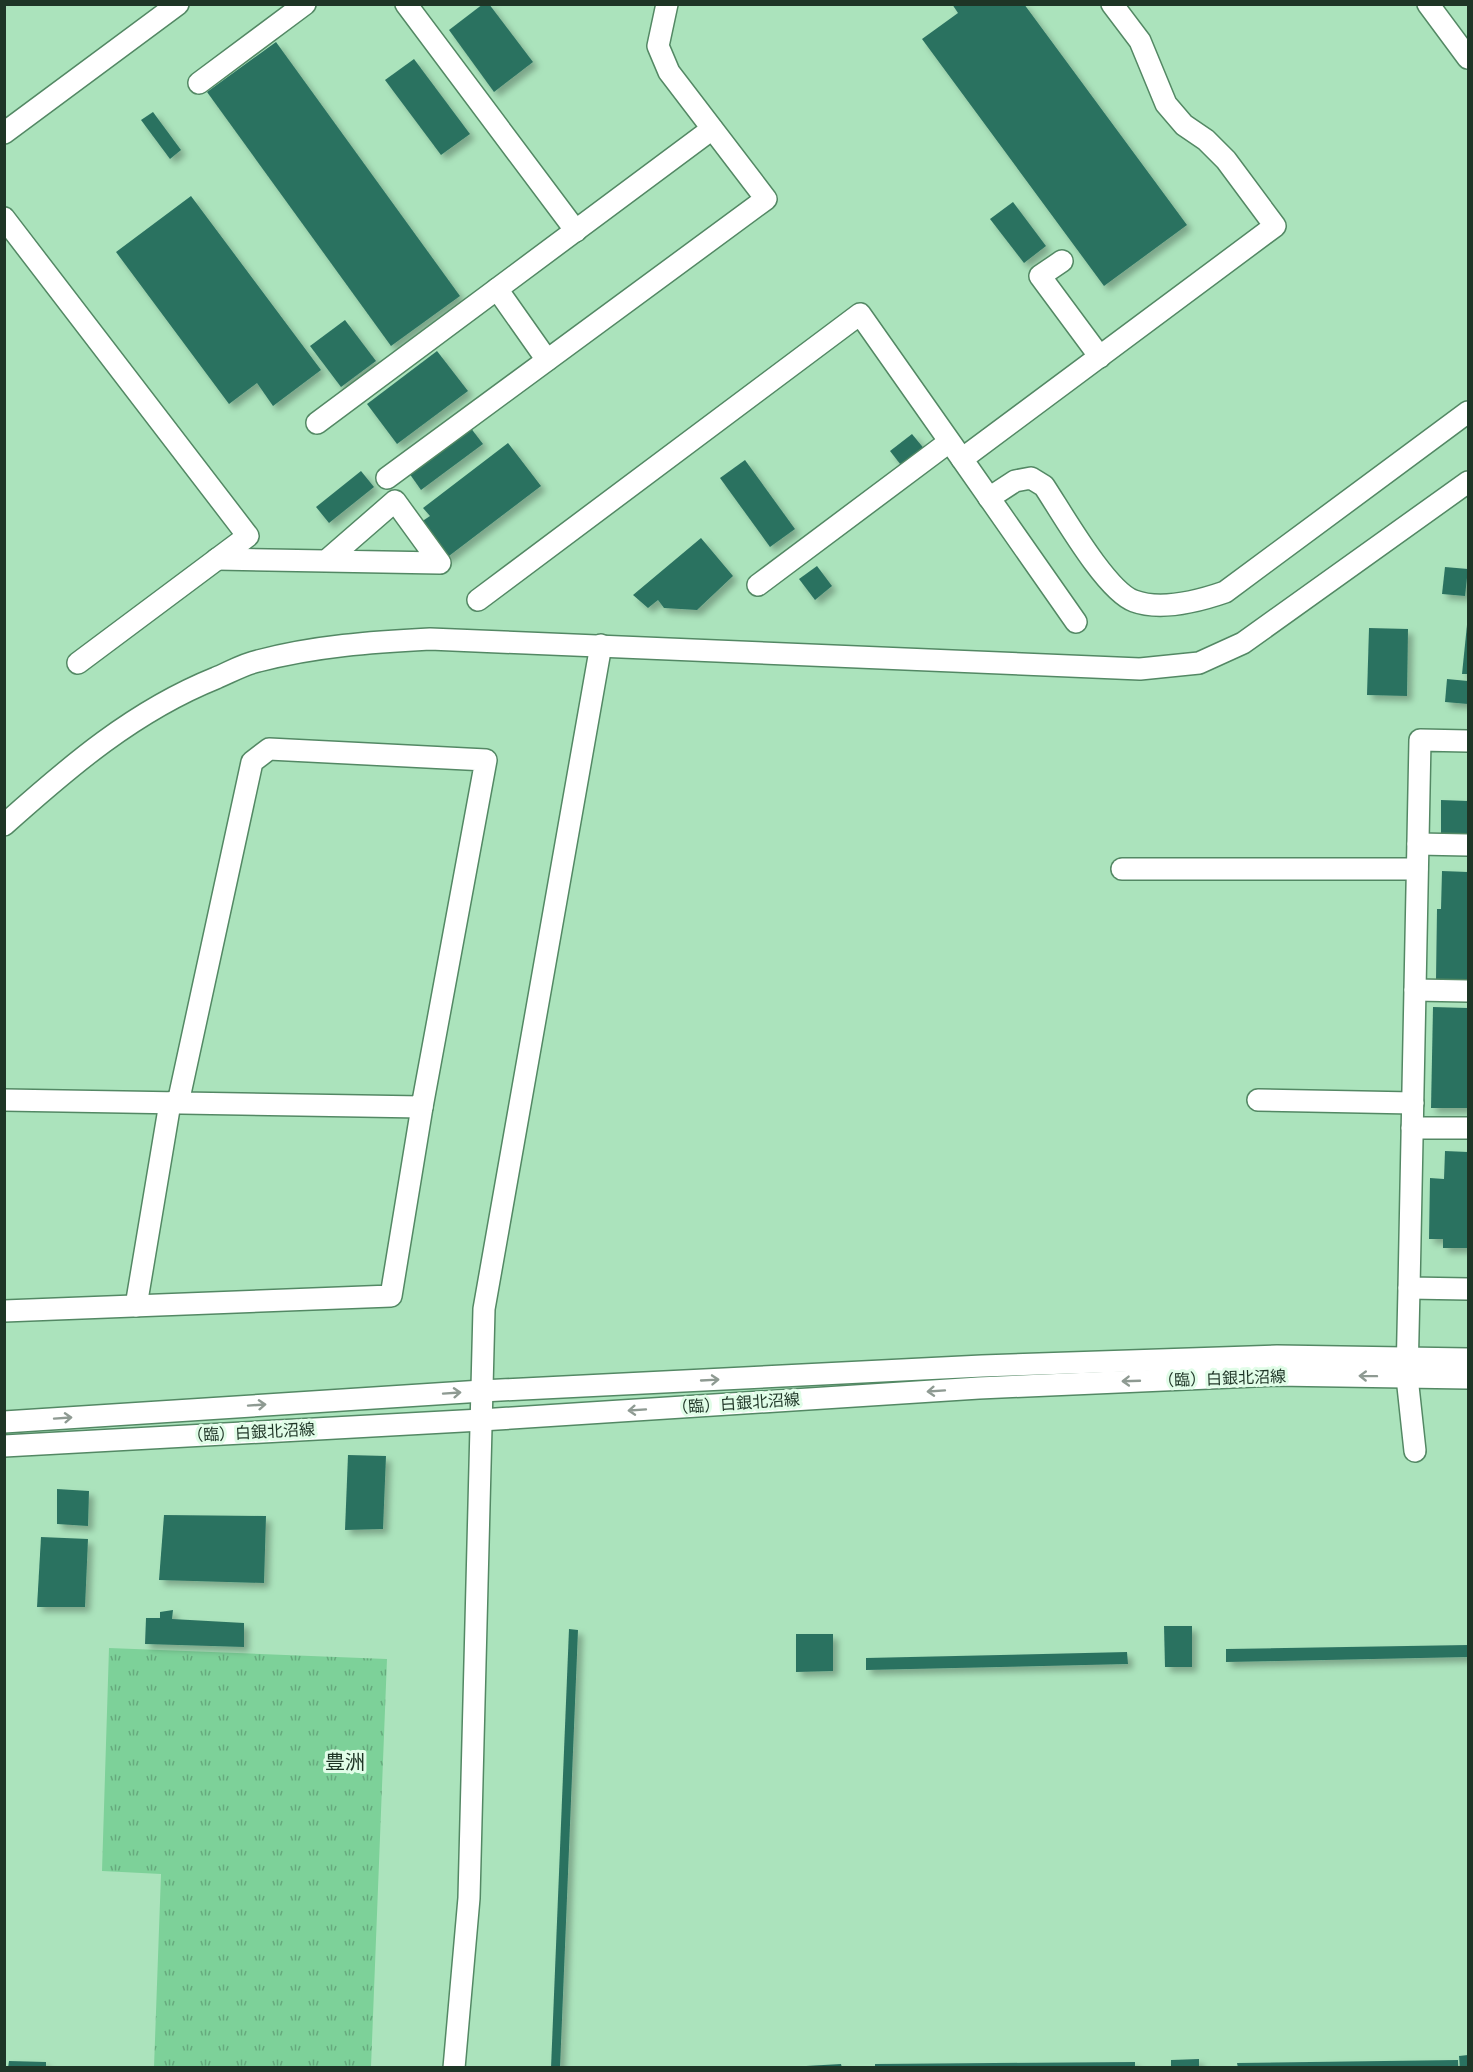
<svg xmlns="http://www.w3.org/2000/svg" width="1473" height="2072" font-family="Overpass,'Noto Sans JP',sans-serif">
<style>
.grass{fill:url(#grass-tufts)}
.building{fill:#2c7261;filter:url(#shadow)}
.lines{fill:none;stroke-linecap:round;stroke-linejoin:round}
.minor-casing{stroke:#538864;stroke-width:24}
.minor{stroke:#fff;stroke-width:21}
.oneway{stroke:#8e9a92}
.labels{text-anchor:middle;stroke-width:6;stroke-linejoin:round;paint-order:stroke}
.street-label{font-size:16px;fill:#1e3526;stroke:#e1fde8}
.quarter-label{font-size:20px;fill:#1e3526;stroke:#e1fde8}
</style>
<defs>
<pattern id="grass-tufts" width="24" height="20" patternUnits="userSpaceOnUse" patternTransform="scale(1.5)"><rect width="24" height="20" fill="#7dd199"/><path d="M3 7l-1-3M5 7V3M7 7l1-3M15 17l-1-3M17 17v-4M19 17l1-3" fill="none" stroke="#66aa7d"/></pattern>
<filter id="shadow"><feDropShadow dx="5" dy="5" stdDeviation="3" flood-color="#0004"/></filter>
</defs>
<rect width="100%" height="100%" fill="#abe3bc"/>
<path class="grass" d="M 109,1648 L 387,1659 L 371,2067 L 154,2067 L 161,1874 L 102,1871 Z"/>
<g class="building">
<path d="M 483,4 L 489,4 L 533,62 L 494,92 L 449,30 Z"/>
<path d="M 952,4 L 1024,4 L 1187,225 L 1104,286 L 922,39 L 958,13 Z"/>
<path d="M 276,42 L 460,296 L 391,346 L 207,92 Z"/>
<path d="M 414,59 L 470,134 L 441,155 L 385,80 Z"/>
<path d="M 153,112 L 181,150 L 170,159 L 141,120 Z"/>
<path d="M 191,196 L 321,370 L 273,406 L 257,383 L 229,404 L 116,252 Z"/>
<path d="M 1013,202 L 1046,246 L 1024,263 L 990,219 Z"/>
<path d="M 345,320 L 376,361 L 341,387 L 310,346 Z"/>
<path d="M 437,351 L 468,391 L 397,444 L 367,404 Z"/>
<path d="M 470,427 L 483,444 L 421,490 L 409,473 Z"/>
<path d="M 912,434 L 926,451 L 904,469 L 890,451 Z"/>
<path d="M 508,443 L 541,486 L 445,559 L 418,524 L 430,516 L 423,508 Z"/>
<path d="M 745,460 L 795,529 L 770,547 L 720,478 Z"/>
<path d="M 361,471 L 374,487 L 329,523 L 316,507 Z"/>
<path d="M 701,538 L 733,576 L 697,610 L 664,608 L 658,600 L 648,608 L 633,595 Z"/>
<path d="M 817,566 L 832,586 L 815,600 L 799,579 Z"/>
<path d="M 1445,567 L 1468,569 L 1465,596 L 1442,594 Z"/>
<path d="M 1467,625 L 1468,625 L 1468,674 L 1462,674 Z"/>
<path d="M 1369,628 L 1408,629 L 1407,696 L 1367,695 Z"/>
<path d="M 1447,679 L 1468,681 L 1468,704 L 1445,702 Z"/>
<path d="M 1441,800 L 1468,801 L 1467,837 L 1441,836 Z"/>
<path d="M 1442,871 L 1468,872 L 1468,980 L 1436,979 L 1437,909 L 1441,909 Z"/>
<path d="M 1433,1007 L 1468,1008 L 1468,1108 L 1431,1108 Z"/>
<path d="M 1445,1151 L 1468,1152 L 1468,1248 L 1443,1248 L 1443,1239 L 1429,1239 L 1430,1178 L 1444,1179 Z"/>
<path d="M 348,1455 L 386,1456 L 383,1529 L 345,1530 Z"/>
<path d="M 57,1489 L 89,1491 L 88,1526 L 57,1524 Z"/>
<path d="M 164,1515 L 266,1516 L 264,1583 L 159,1580 Z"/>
<path d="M 41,1537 L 88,1539 L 85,1607 L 37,1607 Z"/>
<path d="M 173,1610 L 172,1619 L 244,1623 L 244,1647 L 145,1644 L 146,1618 L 160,1618 L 160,1612 Z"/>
<path d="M 1164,1626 L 1192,1626 L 1192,1667 L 1165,1667 Z"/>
<path d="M 569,1629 L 578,1630 L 560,2068 L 551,2068 Z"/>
<path d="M 796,1634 L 833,1634 L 833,1671 L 796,1672 Z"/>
<path d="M 1468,1645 L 1468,1657 L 1226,1662 L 1226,1649 Z"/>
<path d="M 1127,1652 L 1128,1664 L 866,1670 L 866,1658 Z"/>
<path d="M 1468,2055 L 1468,2068 L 1460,2068 L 1459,2056 Z"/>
<path d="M 1199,2059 L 1199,2068 L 1171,2068 L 1171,2060 Z"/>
<path d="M 1458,2060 L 1458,2067 L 1392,2068 L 1238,2068 L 1237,2063 Z"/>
<path d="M 9,2061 L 46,2062 L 46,2068 L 8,2068 Z"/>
<path d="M 1135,2062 L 1135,2068 L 875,2068 L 875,2064 Z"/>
<path d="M 841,2064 L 842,2068 L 806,2068 L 806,2066 Z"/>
</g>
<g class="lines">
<defs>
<g id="minor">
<path d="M 406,4 L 576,231"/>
<path d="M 1428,4 L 1468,58"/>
<path d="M 199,83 L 305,4"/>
<path d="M 4,133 L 178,4"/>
<path d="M 4,218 L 248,536 L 78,663"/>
<path d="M 1062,261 L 1040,276 L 1100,357"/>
<path d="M 497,289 L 547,360"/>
<path d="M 317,423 L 712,129"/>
<path d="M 387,478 L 766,199 L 669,72 L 658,46 L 667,4"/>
<path d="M 989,498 L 1015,481 L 1031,478 L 1044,486 C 1062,513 1106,591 1134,601 C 1161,611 1199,601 1225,592 L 1468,412"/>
<path d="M 217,559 L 440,563 L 395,501 L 326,561"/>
<path d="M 758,585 L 949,442"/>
<path d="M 478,600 L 860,314 L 962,459"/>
<path d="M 1076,622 L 962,459 L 1275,226 L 1226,160 L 1206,140 L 1184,125 L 1166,104 L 1140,41 L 1112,4"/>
<path d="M 1468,741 L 1420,740 L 1409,1288 L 1468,1289"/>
<path d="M 4,825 C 70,766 134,711 216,678 C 230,672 244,664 258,661 C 315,646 372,642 430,639 L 1140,669 L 1199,663 L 1243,643 L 1468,482"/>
<path d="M 1418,844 L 1468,845"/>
<path d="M 1122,869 L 1417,869"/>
<path d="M 1415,990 L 1468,991"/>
<path d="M 4,1100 L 422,1107 L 486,760 L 269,749 L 252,762 L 178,1103"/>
<path d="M 1258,1100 L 1413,1103"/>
<path d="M 1412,1128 L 1468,1128"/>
<path d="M 1409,1288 L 1407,1377 L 1415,1451"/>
<path d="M 136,1306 L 170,1103"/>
<path d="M 4,1311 L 391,1296 L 422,1107"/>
<path d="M 4,1422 L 482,1391 L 982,1366 L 1277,1356 L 1468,1359"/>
<path d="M 4,1446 L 481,1420 L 979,1388 L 1276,1375 L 1468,1378"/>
<path d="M 454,2068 L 469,1898 L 484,1309 L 601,645"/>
</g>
</defs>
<use href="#minor" class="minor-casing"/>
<use href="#minor" class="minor"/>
</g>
<defs><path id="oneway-shaft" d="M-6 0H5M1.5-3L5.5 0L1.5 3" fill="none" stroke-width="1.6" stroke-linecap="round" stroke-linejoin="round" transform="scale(1.5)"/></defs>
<g class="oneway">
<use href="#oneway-shaft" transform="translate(1368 1376) rotate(-179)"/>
<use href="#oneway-shaft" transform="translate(710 1380) rotate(-3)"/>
<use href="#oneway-shaft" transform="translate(1131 1381) rotate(178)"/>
<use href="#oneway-shaft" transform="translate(936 1391) rotate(176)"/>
<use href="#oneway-shaft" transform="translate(452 1393) rotate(-4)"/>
<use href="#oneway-shaft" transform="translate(257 1405) rotate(-4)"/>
<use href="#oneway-shaft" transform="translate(637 1410) rotate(176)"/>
<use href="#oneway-shaft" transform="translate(63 1418) rotate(-4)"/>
</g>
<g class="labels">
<g class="street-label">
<text transform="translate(1222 1378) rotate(-2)" y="6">（臨）白銀北沼線</text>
<text transform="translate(736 1403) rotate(-4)" y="6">（臨）白銀北沼線</text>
<text transform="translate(251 1432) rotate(-3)" y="6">（臨）白銀北沼線</text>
</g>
<g class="quarter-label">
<text x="345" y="1769">豊洲</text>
</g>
</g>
<rect width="1473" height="2072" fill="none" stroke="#1e3526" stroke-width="12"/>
</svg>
